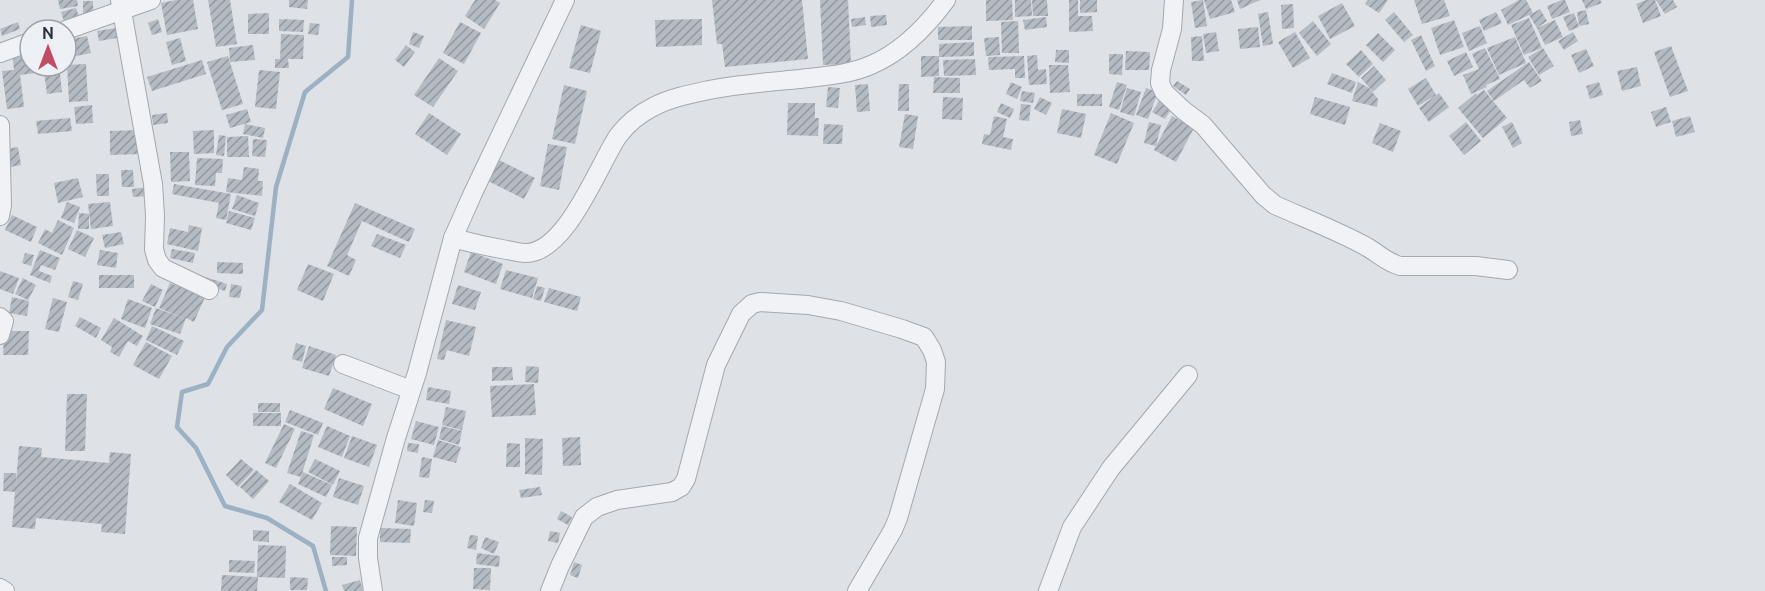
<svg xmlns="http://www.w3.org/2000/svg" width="1765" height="591" font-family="Ubuntu,sans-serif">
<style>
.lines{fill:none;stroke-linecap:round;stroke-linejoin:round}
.stream{stroke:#9cb1c3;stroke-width:4.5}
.building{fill:url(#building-hatch)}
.minor-casing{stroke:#a4a8af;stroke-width:20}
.minor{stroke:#f0f2f5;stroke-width:18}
</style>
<defs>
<pattern id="building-hatch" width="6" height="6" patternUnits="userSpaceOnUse" patternTransform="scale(1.5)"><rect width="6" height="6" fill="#b5bbc2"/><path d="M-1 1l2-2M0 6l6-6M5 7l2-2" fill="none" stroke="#93989f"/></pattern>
</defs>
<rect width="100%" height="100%" fill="#dee1e6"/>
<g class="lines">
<path class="stream" d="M 326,591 L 313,546 L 267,518 L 225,506 L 196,448 L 177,427 L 182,392 L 208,384 L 227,347 L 262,310 L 276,187 L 305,92 L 348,57 L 352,0"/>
</g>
<g class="building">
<path d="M 58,0 L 77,0 L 78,6 L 60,9 Z"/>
<path d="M 176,0 L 193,0 L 198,29 L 167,35 L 161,3 Z"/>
<path d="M 208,0 L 230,0 L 237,44 L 216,47 Z"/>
<path d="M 289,0 L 308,0 L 307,9 L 289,7 Z"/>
<path d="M 475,0 L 495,0 L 500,3 L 484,29 L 465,16 Z"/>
<path d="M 712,0 L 802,0 L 808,59 L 725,67 L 722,44 L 717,44 Z"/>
<path d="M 820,0 L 848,0 L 851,64 L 823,65 Z"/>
<path d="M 986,0 L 1012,0 L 1013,20 L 986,21 Z"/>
<path d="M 1015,0 L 1031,0 L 1032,16 L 1015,17 Z"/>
<path d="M 1032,0 L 1047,0 L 1048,16 L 1033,16 Z"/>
<path d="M 1069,0 L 1078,0 L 1078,16 L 1092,16 L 1093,31 L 1069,32 Z"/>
<path d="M 1080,0 L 1097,0 L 1097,12 L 1080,13 Z"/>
<path d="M 1203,0 L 1207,26 L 1195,28 L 1191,2 Z"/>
<path d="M 1204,0 L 1231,0 L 1235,12 L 1210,19 Z"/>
<path d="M 1237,0 L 1260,0 L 1240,9 Z"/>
<path d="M 1368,0 L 1388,0 L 1379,13 L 1365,4 Z"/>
<path d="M 1414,0 L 1444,0 L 1450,16 L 1422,24 Z"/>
<path d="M 1519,0 L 1526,0 L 1533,13 L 1540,9 L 1547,21 L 1537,28 L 1529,15 L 1508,25 L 1501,10 Z"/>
<path d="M 1562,0 L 1565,0 L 1570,12 L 1552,19 L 1547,6 Z"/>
<path d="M 1582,0 L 1600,0 L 1602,3 L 1586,9 Z"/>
<path d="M 1646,0 L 1655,0 L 1661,16 L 1643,23 L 1636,4 Z"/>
<path d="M 1656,0 L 1673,0 L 1677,7 L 1665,14 Z"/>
<path d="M 83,1 L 93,1 L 93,14 L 83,15 Z"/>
<path d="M 1342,3 L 1355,26 L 1330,39 L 1318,16 Z"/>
<path d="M 1293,4 L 1294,28 L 1282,29 L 1281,5 Z"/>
<path d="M 76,8 L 79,17 L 64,21 L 61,12 Z"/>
<path d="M 1586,10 L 1589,24 L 1579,26 L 1577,12 Z"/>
<path d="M 1268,12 L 1273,44 L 1263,46 L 1258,14 Z"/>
<path d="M 1394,12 L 1413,35 L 1404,42 L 1385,20 Z"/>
<path d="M 1496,12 L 1502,23 L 1484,31 L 1479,20 Z"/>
<path d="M 269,13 L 269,34 L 248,34 L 248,14 Z"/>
<path d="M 1574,13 L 1579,27 L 1569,31 L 1563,17 Z"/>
<path d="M 886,15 L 887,25 L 871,27 L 870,16 Z"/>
<path d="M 865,17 L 866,25 L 852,27 L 851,19 Z"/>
<path d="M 1046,17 L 1047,27 L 1025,30 L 1023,20 Z"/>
<path d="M 1529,18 L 1542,48 L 1524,55 L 1511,25 Z"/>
<path d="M 158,19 L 162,32 L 152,35 L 148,23 Z"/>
<path d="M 279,19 L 304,20 L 303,32 L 279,31 Z"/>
<path d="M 702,19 L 702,45 L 656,47 L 655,20 Z"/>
<path d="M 1454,20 L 1464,47 L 1440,55 L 1431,28 Z"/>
<path d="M 1555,20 L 1563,37 L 1545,45 L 1537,28 Z"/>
<path d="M 1018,21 L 1019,53 L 1002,53 L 1001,22 Z"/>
<path d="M 1313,21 L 1331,44 L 1317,56 L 1299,33 Z"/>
<path d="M 18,22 L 20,29 L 2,36 L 0,29 Z"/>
<path d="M 460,22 L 481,33 L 464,64 L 443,53 Z"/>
<path d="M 310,23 L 320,24 L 318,35 L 308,34 Z"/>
<path d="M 581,25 L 601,31 L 590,73 L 569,68 Z"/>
<path d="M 972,26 L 972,40 L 938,40 L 938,27 Z"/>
<path d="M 1480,26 L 1487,43 L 1469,51 L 1462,33 Z"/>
<path d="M 1258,27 L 1260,47 L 1240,49 L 1238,29 Z"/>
<path d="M 116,28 L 117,38 L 99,41 L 97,31 Z"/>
<path d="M 413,32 L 424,36 L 419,48 L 409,44 Z"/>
<path d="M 1216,32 L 1219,51 L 1206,53 L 1203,34 Z"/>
<path d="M 1295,32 L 1310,58 L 1293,68 L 1278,42 Z"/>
<path d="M 1573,32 L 1578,41 L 1564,50 L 1558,41 Z"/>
<path d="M 1378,33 L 1395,50 L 1383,62 L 1366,45 Z"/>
<path d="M 281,34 L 304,35 L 303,59 L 288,59 L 289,68 L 275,68 L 275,59 L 280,59 Z"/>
<path d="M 1421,35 L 1435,66 L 1426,71 L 1411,40 Z"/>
<path d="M 87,36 L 91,53 L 66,58 L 66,40 Z"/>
<path d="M 1202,36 L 1204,61 L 1192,61 L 1191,37 Z"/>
<path d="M 999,37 L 1000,55 L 986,56 L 984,38 Z"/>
<path d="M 1515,37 L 1526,63 L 1499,75 L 1487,48 Z"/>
<path d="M 180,38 L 186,61 L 172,65 L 166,42 Z"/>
<path d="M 974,42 L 974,56 L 939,57 L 939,44 Z"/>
<path d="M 253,45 L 255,60 L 230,62 L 229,48 Z"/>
<path d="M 406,45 L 415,52 L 404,67 L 395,60 Z"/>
<path d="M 1671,46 L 1688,91 L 1670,97 L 1654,52 Z"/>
<path d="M 1485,48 L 1500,79 L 1486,85 L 1487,87 L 1471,94 L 1463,75 L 1479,69 L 1472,54 Z"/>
<path d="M 1543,48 L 1554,66 L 1539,75 L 1528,57 Z"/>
<path d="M 30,49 L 30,66 L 59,66 L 62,92 L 47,94 L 44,72 L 20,75 L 24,107 L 7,109 L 2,71 L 14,70 L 12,51 Z"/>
<path d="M 1586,49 L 1594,66 L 1579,73 L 1571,55 Z"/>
<path d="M 1056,50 L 1069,50 L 1069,63 L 1055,62 Z"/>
<path d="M 1361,50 L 1373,64 L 1359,77 L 1346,64 Z"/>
<path d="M 1126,51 L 1150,52 L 1149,70 L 1125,70 Z"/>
<path d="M 1466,52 L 1473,67 L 1454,76 L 1447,61 Z"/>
<path d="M 1109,54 L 1123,54 L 1122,75 L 1109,74 Z"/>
<path d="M 1037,55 L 1038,70 L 1046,69 L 1047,84 L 1029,85 L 1027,56 Z"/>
<path d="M 228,56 L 243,104 L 222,110 L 207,62 Z"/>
<path d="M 921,56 L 939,56 L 939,76 L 921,77 Z"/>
<path d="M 1024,56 L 1025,78 L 1015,78 L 1015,69 L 989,70 L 988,57 Z"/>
<path d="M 439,58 L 458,71 L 433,107 L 414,95 Z"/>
<path d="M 975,59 L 976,75 L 944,76 L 943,60 Z"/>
<path d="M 202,60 L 206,74 L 152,91 L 147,77 Z"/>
<path d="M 1529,62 L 1542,81 L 1530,88 L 1524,80 L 1494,101 L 1487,91 Z"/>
<path d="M 86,64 L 88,101 L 69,102 L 67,65 Z"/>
<path d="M 1049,65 L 1068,65 L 1070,92 L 1050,93 Z"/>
<path d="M 1374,66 L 1386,80 L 1373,92 L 1361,78 Z"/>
<path d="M 1637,67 L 1641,86 L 1622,91 L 1617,71 Z"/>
<path d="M 259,70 L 280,72 L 276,109 L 255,107 Z"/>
<path d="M 1332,73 L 1356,82 L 1352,93 L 1327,84 Z"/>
<path d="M 934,77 L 960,78 L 960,93 L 933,93 Z"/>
<path d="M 1426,78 L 1436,95 L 1418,106 L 1408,89 Z"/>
<path d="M 1177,81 L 1190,89 L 1186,95 L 1173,86 Z"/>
<path d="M 1011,82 L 1022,87 L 1017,99 L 1006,94 Z"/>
<path d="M 1117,82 L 1127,85 L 1119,110 L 1109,107 Z"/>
<path d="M 1358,82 L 1369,88 L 1378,99 L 1377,107 L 1352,101 Z"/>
<path d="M 1599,82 L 1603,95 L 1590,99 L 1586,86 Z"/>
<path d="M 868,84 L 870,111 L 857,112 L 855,85 Z"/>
<path d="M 899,84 L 909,84 L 909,111 L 898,111 Z"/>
<path d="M 564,85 L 587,91 L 575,144 L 552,139 Z"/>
<path d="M 828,87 L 840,88 L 838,108 L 826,107 Z"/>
<path d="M 1127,88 L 1141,92 L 1134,116 L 1120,112 Z"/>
<path d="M 1146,88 L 1158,92 L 1148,119 L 1136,115 Z"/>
<path d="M 1484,90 L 1507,118 L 1483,138 L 1458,108 L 1476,93 L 1477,95 Z"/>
<path d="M 1022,91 L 1035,93 L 1033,103 L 1020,101 Z"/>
<path d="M 1439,93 L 1449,107 L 1429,122 L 1419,108 Z"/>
<rect x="1077" y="94" width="25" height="12"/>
<path d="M 1163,95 L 1175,103 L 1165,119 L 1152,112 Z"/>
<path d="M 943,97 L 963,98 L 962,120 L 942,119 Z"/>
<path d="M 1040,97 L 1052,103 L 1046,115 L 1034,109 Z"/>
<path d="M 1315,97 L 1350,107 L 1345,125 L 1310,114 Z"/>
<path d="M 788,103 L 815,103 L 815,118 L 819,118 L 818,136 L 787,135 Z"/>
<path d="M 1001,103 L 1014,109 L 1010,118 L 997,112 Z"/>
<path d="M 1021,104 L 1031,105 L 1029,121 L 1019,120 Z"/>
<path d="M 92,105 L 93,123 L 76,124 L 74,107 Z"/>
<path d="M 1666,107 L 1671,122 L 1656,127 L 1651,112 Z"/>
<path d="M 247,109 L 251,122 L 230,128 L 226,115 Z"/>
<path d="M 1062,109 L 1086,114 L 1081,138 L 1057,133 Z"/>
<path d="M 167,113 L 168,123 L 153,125 L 152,115 Z"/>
<path d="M 429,113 L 461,134 L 447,155 L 415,134 Z"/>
<path d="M 1111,113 L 1134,123 L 1117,164 L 1094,155 Z"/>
<path d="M 905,114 L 918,116 L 913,149 L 899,147 Z"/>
<path d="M 994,116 L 1007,119 L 1003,137 L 1013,139 L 1011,150 L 982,144 L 984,134 L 990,135 Z"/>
<path d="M 1172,116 L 1194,128 L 1176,162 L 1154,150 Z"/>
<path d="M 1690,116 L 1695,132 L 1676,137 L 1672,121 Z"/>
<path d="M 70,118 L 72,131 L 38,134 L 36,121 Z"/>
<path d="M 1580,120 L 1583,134 L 1571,136 L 1569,122 Z"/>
<path d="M 1149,122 L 1161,125 L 1156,146 L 1144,143 Z"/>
<path d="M 1466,122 L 1481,141 L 1464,155 L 1449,136 Z"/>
<path d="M 1512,122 L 1522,143 L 1513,148 L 1502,127 Z"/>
<path d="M 1380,123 L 1401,131 L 1393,152 L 1372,143 Z"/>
<path d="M 245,124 L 265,128 L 263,138 L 243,134 Z"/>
<path d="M 824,124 L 843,125 L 842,144 L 823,144 Z"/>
<path d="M 139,130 L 140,154 L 110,155 L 110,131 Z"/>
<path d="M 214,130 L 214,153 L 194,154 L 193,131 Z"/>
<path d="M 219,135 L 226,136 L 224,156 L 216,155 Z"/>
<path d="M 248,136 L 249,157 L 227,157 L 227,137 Z"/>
<path d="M 253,139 L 267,140 L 265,157 L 252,156 Z"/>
<path d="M 548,144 L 567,147 L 559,190 L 540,186 Z"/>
<path d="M 18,147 L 21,165 L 10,167 L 7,149 Z"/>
<path d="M 170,152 L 189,152 L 190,181 L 171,182 Z"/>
<path d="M 197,158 L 223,159 L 222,173 L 216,173 L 215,186 L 195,185 Z"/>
<path d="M 495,158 L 535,178 L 524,199 L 484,179 Z"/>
<path d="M 244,167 L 259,169 L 258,181 L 263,181 L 262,196 L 226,192 L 228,178 L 242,180 Z"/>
<path d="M 121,170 L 133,170 L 134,187 L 122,187 Z"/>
<path d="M 96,174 L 109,174 L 109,196 L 97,196 Z"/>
<path d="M 78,178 L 83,197 L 58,203 L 54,183 Z"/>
<path d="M 174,184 L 231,194 L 226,220 L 216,218 L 219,203 L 172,194 Z"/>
<path d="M 148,187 L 149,196 L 133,197 L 132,189 Z"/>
<path d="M 237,195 L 259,203 L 255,216 L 232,209 Z"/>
<path d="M 67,202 L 80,207 L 74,223 L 61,218 Z"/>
<path d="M 110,202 L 113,226 L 91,229 L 88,204 Z"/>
<path d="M 355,203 L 415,229 L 409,242 L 362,221 L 347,255 L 356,260 L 349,276 L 327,266 Z"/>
<path d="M 229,211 L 255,218 L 251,230 L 226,223 Z"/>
<path d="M 79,213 L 89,214 L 89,229 L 78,229 Z"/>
<path d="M 12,215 L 37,227 L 31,242 L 5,230 Z"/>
<path d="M 58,220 L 74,228 L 62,255 L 38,243 L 45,229 L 52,233 Z"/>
<path d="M 189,225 L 202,228 L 198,251 L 167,244 L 170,228 L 188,232 Z"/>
<path d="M 77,230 L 94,238 L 85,257 L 68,249 Z"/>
<path d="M 121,232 L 124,244 L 105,248 L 102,235 Z"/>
<path d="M 377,234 L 406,245 L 400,258 L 371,246 Z"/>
<path d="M 172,249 L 195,253 L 193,263 L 170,258 Z"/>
<path d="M 40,250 L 60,258 L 55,270 L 41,265 L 39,271 L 52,276 L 50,283 L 30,275 Z"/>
<path d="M 100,250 L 118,253 L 116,268 L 97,265 Z"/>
<path d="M 471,252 L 503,264 L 496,284 L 464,272 Z"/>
<path d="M 25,253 L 34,255 L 31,266 L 22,263 Z"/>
<path d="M 217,262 L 243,263 L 243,274 L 217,273 Z"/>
<path d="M 308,264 L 334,274 L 323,301 L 297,290 Z"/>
<path d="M 506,270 L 538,278 L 532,298 L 500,289 Z"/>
<path d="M 0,271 L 19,278 L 13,294 L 0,289 Z"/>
<path d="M 193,273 L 227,284 L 225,291 L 191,280 Z"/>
<rect x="99" y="275" width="35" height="13"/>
<path d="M 23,278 L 36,285 L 28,300 L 15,294 Z"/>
<path d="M 73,281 L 83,284 L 78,300 L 68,297 Z"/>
<path d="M 170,283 L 205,297 L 194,322 L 186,318 L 180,334 L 150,324 L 156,308 L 183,318 L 159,308 Z"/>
<path d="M 151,284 L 163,290 L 155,307 L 142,301 Z"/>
<path d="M 231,284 L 242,286 L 240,298 L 229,297 Z"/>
<path d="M 458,285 L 481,292 L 475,310 L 452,304 Z"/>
<path d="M 537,286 L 545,288 L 541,301 L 533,299 Z"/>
<path d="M 549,288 L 581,297 L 577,311 L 544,302 Z"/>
<path d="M 12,297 L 29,301 L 27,316 L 9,313 Z"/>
<path d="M 53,298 L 67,302 L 59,332 L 45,329 Z"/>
<path d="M 128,299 L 152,308 L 145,328 L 121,319 Z"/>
<path d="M 80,317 L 101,328 L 96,338 L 75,326 Z"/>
<path d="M 114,318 L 143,336 L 137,346 L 128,341 L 119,357 L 110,352 L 112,347 L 101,340 Z"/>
<path d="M 446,320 L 476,327 L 469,356 L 447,350 L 444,360 L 437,359 Z"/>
<path d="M 152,326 L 184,341 L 177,355 L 146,340 Z"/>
<path d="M 4,331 L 29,331 L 28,355 L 3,355 Z"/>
<path d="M 146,342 L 172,356 L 159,379 L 133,365 Z"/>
<path d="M 296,343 L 306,346 L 302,362 L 292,359 Z"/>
<path d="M 309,346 L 336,355 L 329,376 L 302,368 Z"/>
<path d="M 526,366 L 539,367 L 538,383 L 525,382 Z"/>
<path d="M 492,367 L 512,367 L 513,380 L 492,381 Z"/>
<path d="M 534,384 L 536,415 L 492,417 L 490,386 Z"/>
<path d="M 428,387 L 451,391 L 449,404 L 426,400 Z"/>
<path d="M 333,388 L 372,404 L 363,426 L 324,409 Z"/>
<path d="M 67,394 L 87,394 L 85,451 L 65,451 Z"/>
<rect x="258" y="403" width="22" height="9"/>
<path d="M 446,407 L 466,411 L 462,430 L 442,425 Z"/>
<path d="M 290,410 L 323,423 L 318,435 L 285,422 Z"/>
<rect x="253" y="413" width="28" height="13"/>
<path d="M 416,421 L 439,427 L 434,445 L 411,439 Z"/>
<path d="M 284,424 L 295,429 L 276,468 L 265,463 Z"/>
<path d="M 327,426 L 350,436 L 342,457 L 318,447 Z"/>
<path d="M 442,426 L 462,431 L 459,445 L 439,439 Z"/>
<path d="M 301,431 L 314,435 L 301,477 L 287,473 Z"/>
<path d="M 352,436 L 377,445 L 369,467 L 344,458 Z"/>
<path d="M 580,437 L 581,465 L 563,466 L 562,438 Z"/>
<path d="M 525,438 L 543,439 L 542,475 L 525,474 Z"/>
<path d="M 438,440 L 461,447 L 456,463 L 433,457 Z"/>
<path d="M 408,443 L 419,444 L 418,453 L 407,451 Z"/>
<path d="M 507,443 L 520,444 L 520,467 L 506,467 Z"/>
<path d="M 19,446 L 42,448 L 41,457 L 109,463 L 110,452 L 131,454 L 125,534 L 101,532 L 102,524 L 36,518 L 35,529 L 12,527 L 15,492 L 3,491 L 4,473 L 16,473 L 16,483 Z"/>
<path d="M 422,457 L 432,459 L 429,478 L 419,477 Z"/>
<path d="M 241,459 L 254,470 L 238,487 L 226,475 Z"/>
<path d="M 315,459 L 340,471 L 333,485 L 308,472 Z"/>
<path d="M 256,470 L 269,481 L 253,499 L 240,487 Z"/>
<path d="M 303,472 L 332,485 L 326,497 L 298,484 Z"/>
<path d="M 339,478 L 364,486 L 358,505 L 333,497 Z"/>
<path d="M 290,484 L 322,503 L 312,520 L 279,502 Z"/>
<path d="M 540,487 L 542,495 L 521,498 L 519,490 Z"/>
<path d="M 398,500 L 417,503 L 414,526 L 395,523 Z"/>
<path d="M 425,500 L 434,501 L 432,513 L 423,512 Z"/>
<path d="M 561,511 L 572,517 L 568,525 L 557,519 Z"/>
<path d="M 331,526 L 357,527 L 356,556 L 330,555 Z"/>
<path d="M 380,528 L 411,529 L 410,543 L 380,542 Z"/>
<path d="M 253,530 L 269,531 L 269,542 L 253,541 Z"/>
<path d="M 550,531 L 560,533 L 558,543 L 548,541 Z"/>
<path d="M 470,535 L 478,536 L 476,550 L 467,548 Z"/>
<path d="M 485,537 L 499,542 L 494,554 L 481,548 Z"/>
<path d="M 258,545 L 286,546 L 285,578 L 257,577 Z"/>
<path d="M 477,553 L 500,556 L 499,567 L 476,564 Z"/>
<path d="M 332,557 L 347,557 L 347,565 L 332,566 Z"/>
<path d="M 229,560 L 255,561 L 254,573 L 229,572 Z"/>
<path d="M 574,562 L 582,565 L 578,578 L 570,575 Z"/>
<path d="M 474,568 L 491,568 L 490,590 L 473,589 Z"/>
<path d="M 222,575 L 258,577 L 257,591 L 221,591 Z"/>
<path d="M 290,577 L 308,578 L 307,590 L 290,590 Z"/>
<path d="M 360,580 L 363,591 L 344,591 L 342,585 Z"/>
</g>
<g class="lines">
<defs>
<g id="minor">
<path d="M 120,0 L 153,184 L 155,216 L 154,249 L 157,260 L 163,268 L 209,290"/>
<path d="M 1174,0 L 1172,29 L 1161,70 L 1160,83 L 1164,92 L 1183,110 L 1203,125 L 1263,195 L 1275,205 C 1306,219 1338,231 1367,247 C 1379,254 1386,262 1400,266 L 1476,266 L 1508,270"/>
<path d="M 66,30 L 151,0"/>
<path d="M 0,53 L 30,42"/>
<path d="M 0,125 L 2,205 L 0,216"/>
<path d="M 453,238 L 473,193 L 565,0"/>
<path d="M 0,317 L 4,321 L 0,335"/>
<path d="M 343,364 L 411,390"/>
<path d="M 0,588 L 5,591"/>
<path d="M 373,591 L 368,558 L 368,538 L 396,438 L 417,373 L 453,238 C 471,243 489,247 507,250 C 512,251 519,253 525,253 C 566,254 598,166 618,136 C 627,124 639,114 653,107 C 670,98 690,94 709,90 C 739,84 769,82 800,79 C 824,76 848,75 871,65 C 902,52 926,27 946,0"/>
<path d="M 550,591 L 560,566 L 584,517 L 597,507 L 617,500 L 672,492 L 681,487 L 686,479 L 716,365 L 741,314 L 752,304 L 760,302 L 808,305 L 841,311 L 902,329 L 924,337 L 932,350 L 936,362 L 935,389 L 898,518 L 893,530 L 857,591"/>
<path d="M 1048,591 L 1072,527 L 1111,468 L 1188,375"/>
</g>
</defs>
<use href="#minor" class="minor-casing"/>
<use href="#minor" class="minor"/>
</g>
<g transform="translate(48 48)"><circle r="28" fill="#edf0f4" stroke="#9ea3aa" stroke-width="1.5"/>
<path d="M0-4.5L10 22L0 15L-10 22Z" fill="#c04d64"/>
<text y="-9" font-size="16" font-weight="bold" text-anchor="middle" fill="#28303b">N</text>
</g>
</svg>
